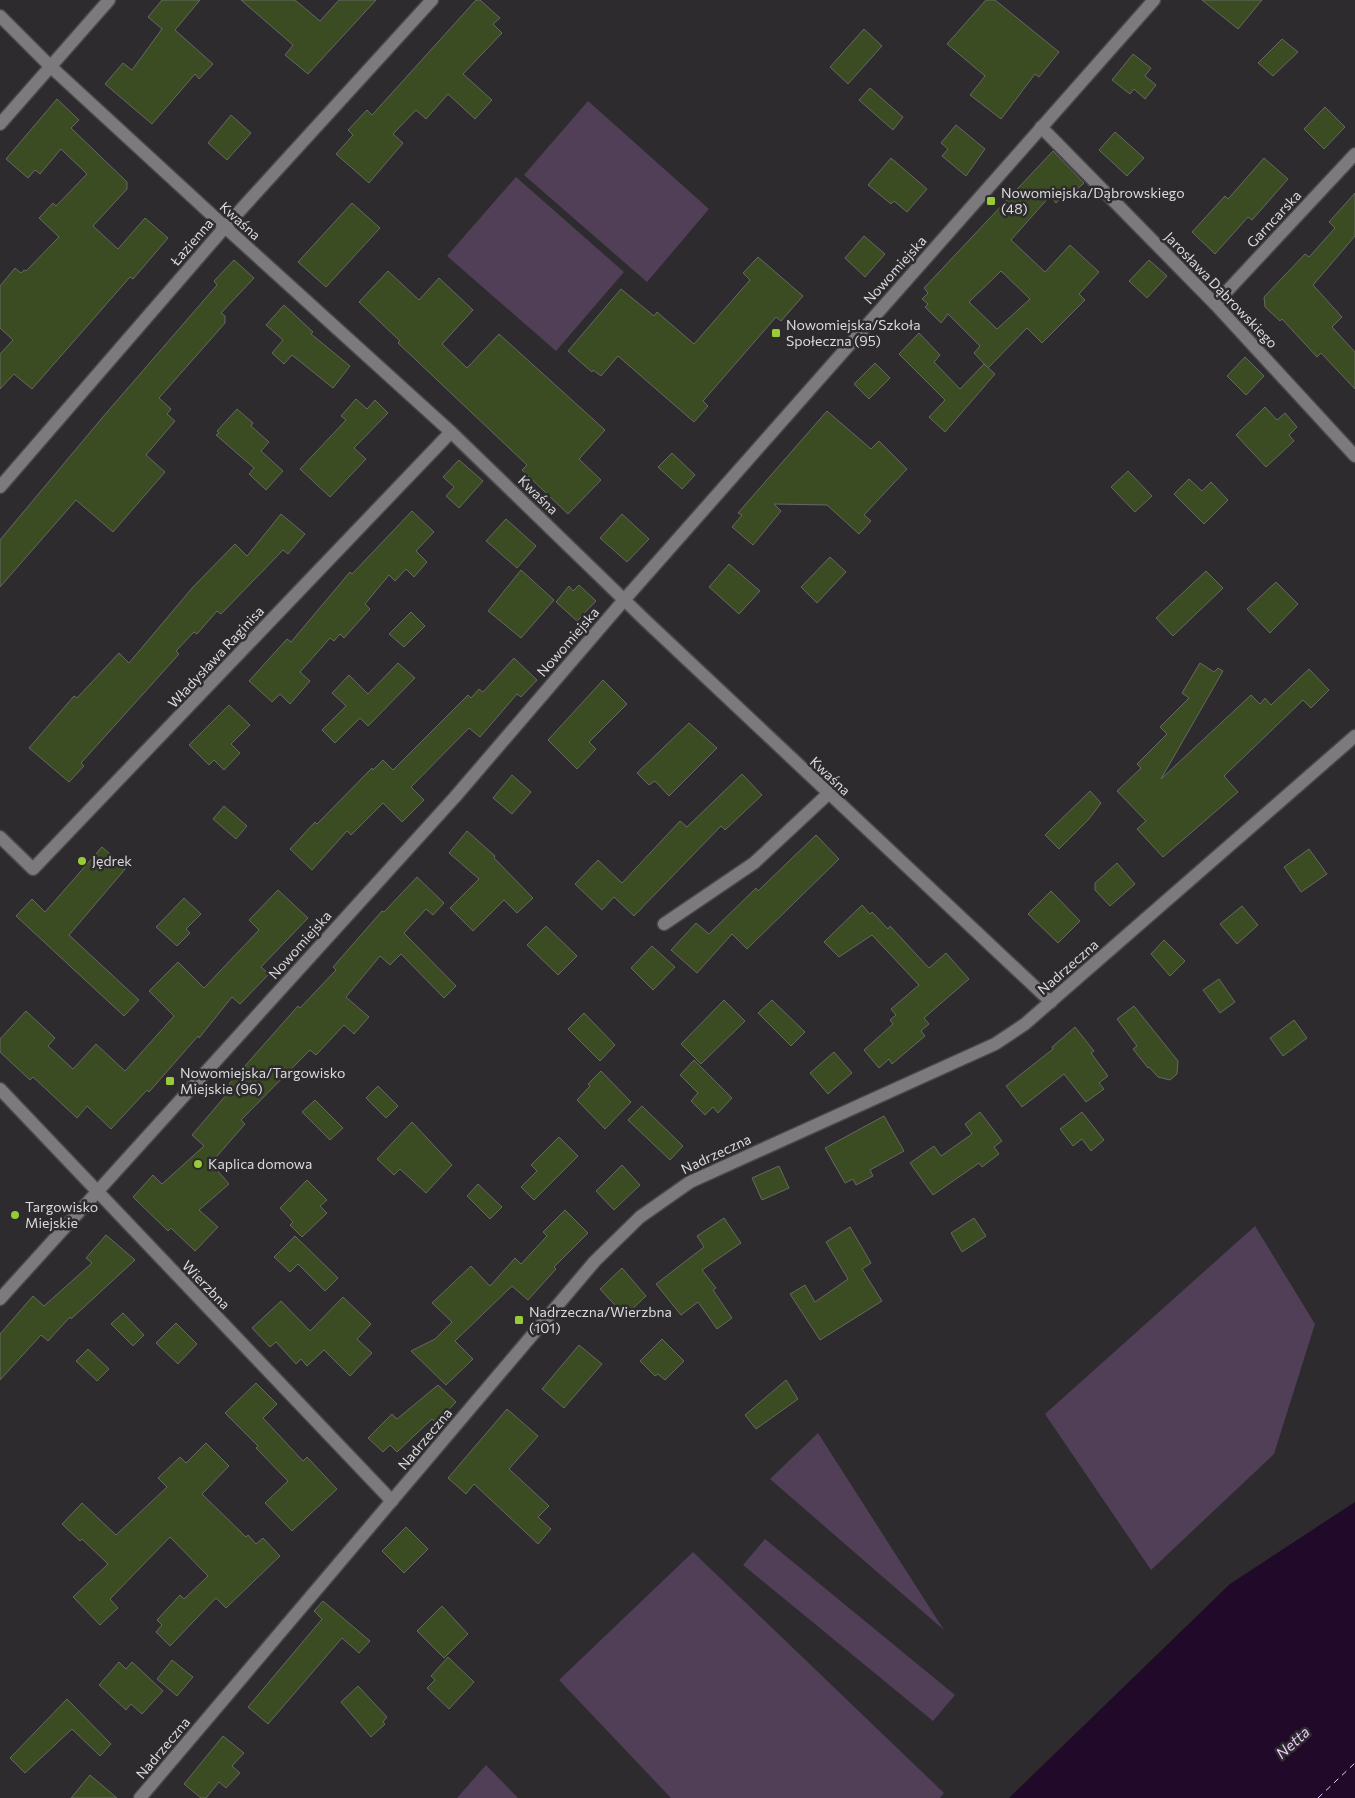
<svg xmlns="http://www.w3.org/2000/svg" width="1355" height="1798" font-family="Commissioner,sans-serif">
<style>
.green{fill:#503f57}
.water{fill:#21092a}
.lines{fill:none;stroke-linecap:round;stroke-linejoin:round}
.ferry{stroke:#efcbfe;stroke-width:1;stroke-dasharray:6 5;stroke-linecap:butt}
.building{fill:#3b4c22;stroke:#666865;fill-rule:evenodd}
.minor-casing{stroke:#484749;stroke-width:15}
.minor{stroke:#7c7a7d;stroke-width:12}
.poi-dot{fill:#98cb38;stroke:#2d2b2e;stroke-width:2}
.labels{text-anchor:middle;stroke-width:5;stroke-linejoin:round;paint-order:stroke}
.poi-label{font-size:14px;fill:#dbdadb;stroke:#2d2b2e;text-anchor:start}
.street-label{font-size:14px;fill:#dbdadb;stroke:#2d2b2e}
.water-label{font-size:15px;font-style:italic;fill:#efcbfe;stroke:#2d2b2e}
</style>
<rect width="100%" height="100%" fill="#2d2b2e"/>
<g class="green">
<path d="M 588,101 L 709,209 L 647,282 L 524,175 Z"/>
<path d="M 516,177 L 624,272 L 556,351 L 447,256 Z"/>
<path d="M 1255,1226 L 1315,1324 L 1274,1454 L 1151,1570 L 1045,1414 Z"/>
<path d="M 818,1433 L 944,1630 L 770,1479 Z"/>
<path d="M 765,1539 L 955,1695 L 933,1721 L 743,1565 Z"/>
<path d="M 693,1552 L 944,1793 L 940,1798 L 671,1798 L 559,1680 Z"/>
<path d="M 486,1765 L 518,1798 L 457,1798 Z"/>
</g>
<path class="water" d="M 1355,1502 L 1355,1798 L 1009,1798 L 1230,1584 Z"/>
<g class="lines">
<path class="ferry" d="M 1318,1798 L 1355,1763"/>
</g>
<g class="building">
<path d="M 162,0 L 200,0 L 175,30 L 213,64 L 199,79 L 195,74 L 152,124 L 105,84 L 123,63 L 132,70 L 162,29 L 148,17 Z"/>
<path d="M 241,0 L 295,0 L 320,21 L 339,0 L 376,0 L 308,74 L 285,55 L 293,45 Z"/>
<path d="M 476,0 L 480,0 L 500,18 L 493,24 L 502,33 L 463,74 L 492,100 L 475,119 L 448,94 L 426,119 L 416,110 L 393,134 L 403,143 L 369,183 L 336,154 L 353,135 L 348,130 L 367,110 L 372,115 Z"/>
<path d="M 986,0 L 995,0 L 1059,52 L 1039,77 L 1035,74 L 1001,119 L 970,95 L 985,76 L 947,44 Z"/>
<path d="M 1202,0 L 1262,0 L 1238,29 Z"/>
<path d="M 864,29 L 882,46 L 848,84 L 830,67 Z"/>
<path d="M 1282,39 L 1298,52 L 1273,76 L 1258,63 Z"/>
<path d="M 1133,54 L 1151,68 L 1145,76 L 1156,85 L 1145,99 L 1134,89 L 1130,94 L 1112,80 Z"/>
<path d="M 870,88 L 903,117 L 893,130 L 859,100 Z"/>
<path d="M 57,99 L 79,120 L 71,128 L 127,182 L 127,189 L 93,226 L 118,249 L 145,218 L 168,238 L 133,279 L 130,277 L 32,389 L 14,374 L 0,389 L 0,354 L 13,340 L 0,328 L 0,286 L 15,268 L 21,273 L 24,270 L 26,271 L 59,237 L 39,218 L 53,203 L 56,206 L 87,174 L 61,149 L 40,174 L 35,170 L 28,178 L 6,159 Z"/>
<path d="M 1325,107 L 1345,127 L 1324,149 L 1304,129 Z"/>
<path d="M 231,115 L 251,133 L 227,160 L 208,143 Z"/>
<path d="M 956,125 L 985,149 L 966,176 L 942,156 L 948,149 L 941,143 Z"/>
<path d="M 1115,132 L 1144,158 L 1127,176 L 1099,150 Z"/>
<path d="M 1053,151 L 1084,183 L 1071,195 L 1067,191 L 1056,203 L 1050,196 L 1011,240 L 1045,272 L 1070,245 L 1099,272 L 1079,294 L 1085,300 L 1042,343 L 1027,328 L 988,368 L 974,353 L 980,346 L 948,314 L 941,323 L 925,307 L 928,304 L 922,299 L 928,293 L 924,288 ZM 1001,271 L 1030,299 L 997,329 L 969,302 Z"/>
<path d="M 891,158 L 927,189 L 907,212 L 894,201 L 891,204 L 868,185 Z"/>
<path d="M 1264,158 L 1288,179 L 1252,220 L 1248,217 L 1215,254 L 1192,232 L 1225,196 L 1228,199 Z"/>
<path d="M 1355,193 L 1355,236 L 1313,285 L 1342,317 L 1332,327 L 1355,352 L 1355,389 L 1321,353 L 1317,357 L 1282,319 L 1280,321 L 1265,307 L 1264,297 L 1305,254 L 1309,257 L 1335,228 L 1329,222 Z"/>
<path d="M 352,203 L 380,228 L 326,287 L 298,262 Z"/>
<path d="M 864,236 L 885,254 L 865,277 L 845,258 Z"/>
<path d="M 758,257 L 803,296 L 781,321 L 776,317 L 703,401 L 708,406 L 694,422 L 618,356 L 601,376 L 593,370 L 592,372 L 568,351 L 621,289 L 654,316 L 657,312 L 694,344 L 750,280 L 743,273 Z"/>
<path d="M 234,260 L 254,278 L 221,313 L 225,316 L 225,323 L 159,398 L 171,409 L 167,414 L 175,421 L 146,455 L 165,472 L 113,532 L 76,500 L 0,587 L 0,540 L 102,418 L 217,285 L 214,281 Z"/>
<path d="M 1149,260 L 1167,276 L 1147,298 L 1129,281 Z"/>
<path d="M 388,271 L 419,300 L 439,278 L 473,310 L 442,344 L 467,368 L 499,334 L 605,430 L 579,459 L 601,480 L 568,514 L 522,470 L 527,465 L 398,343 L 400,341 L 359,302 Z"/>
<path d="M 284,305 L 313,332 L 311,334 L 350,366 L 333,388 L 292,355 L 284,364 L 272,353 L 283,340 L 266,325 Z"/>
<path d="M 919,333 L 940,355 L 934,362 L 960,389 L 984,364 L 995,374 L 945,432 L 929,417 L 945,400 L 899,354 Z"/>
<path d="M 1245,357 L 1264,376 L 1246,395 L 1227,376 Z"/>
<path d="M 875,363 L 890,378 L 869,399 L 854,384 Z"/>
<path d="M 356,399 L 367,409 L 375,400 L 388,413 L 354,448 L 366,459 L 330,497 L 300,469 L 346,420 L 341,416 Z"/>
<path d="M 1265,407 L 1277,420 L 1285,413 L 1297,427 L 1289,435 L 1294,441 L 1266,467 L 1236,435 Z"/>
<path d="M 237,409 L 253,423 L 251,426 L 269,442 L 261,451 L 283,471 L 266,490 L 249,474 L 254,468 L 216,435 L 219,433 L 217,431 Z"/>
<path d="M 827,411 L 871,449 L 879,441 L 907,469 L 864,515 L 871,521 L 859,534 L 827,505 L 774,504 L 781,511 L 753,545 L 732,527 L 742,515 L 738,513 Z"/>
<path d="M 672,453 L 695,475 L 682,489 L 658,467 Z"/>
<path d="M 459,460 L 483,481 L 459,508 L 446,496 L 454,487 L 443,477 Z"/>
<path d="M 1128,471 L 1152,496 L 1135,512 L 1111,487 Z"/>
<path d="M 1189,479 L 1202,491 L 1211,482 L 1228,500 L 1204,524 L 1174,494 Z"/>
<path d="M 412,511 L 434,532 L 416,551 L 427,562 L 414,577 L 406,569 L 395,581 L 389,575 L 365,604 L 370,609 L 344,638 L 340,634 L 334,641 L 330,638 L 300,672 L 310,681 L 290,704 L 280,694 L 272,702 L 249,681 L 287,639 L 291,642 L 350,572 L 352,574 Z"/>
<path d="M 281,514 L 305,534 L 288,554 L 283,550 L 221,614 L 217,611 L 197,634 L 194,632 L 176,651 L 179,654 L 81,763 L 84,766 L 69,782 L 29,748 L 74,696 L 77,698 L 119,653 L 129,663 L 193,587 L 235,544 L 247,556 Z"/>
<path d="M 622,514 L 649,539 L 627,562 L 600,538 Z"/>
<path d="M 506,519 L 536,546 L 517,568 L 486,541 Z"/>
<path d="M 830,557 L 846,572 L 817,603 L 801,587 Z"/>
<path d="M 729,564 L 760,591 L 739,614 L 709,587 Z"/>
<path d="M 521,570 L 554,600 L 521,638 L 488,611 Z"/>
<path d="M 1206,571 L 1223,588 L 1173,636 L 1156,618 Z"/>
<path d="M 1276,582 L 1298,604 L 1270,633 L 1247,609 Z"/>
<path d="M 579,585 L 596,601 L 577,621 L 556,602 L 569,586 L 573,591 Z"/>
<path d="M 411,612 L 425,626 L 404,647 L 389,634 Z"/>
<path d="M 514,658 L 537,680 L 521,697 L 517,694 L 480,737 L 469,728 L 411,787 L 424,800 L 402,822 L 383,803 L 351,835 L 347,831 L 312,870 L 290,849 L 315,822 L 317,824 L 372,768 L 373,770 L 383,760 L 393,770 L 468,695 L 471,698 L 479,689 L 483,692 Z"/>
<path d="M 398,663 L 415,678 L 368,726 L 360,718 L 335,743 L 322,730 L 346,706 L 332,693 L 349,675 L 368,694 Z"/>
<path d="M 1200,663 L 1214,672 L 1218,668 L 1223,671 L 1161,779 L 1251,695 L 1260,704 L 1265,698 L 1271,705 L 1309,669 L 1329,690 L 1311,708 L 1303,700 L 1224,776 L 1238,792 L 1163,857 L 1137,829 L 1146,821 L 1117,791 L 1141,768 L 1137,764 L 1167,734 L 1160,727 L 1189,698 L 1182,693 Z"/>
<path d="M 603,680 L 627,704 L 589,742 L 596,749 L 577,769 L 548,740 Z"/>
<path d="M 229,705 L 250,725 L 231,744 L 240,753 L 224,770 L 214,760 L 209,765 L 189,745 Z"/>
<path d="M 689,723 L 717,748 L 669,796 L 655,781 L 649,785 L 637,773 Z"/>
<path d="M 742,774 L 762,795 L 725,830 L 721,826 L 634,916 L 614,897 L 602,910 L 575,884 L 598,860 L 622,883 L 680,821 L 687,827 Z"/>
<path d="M 512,775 L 531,792 L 512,814 L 493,798 Z"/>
<path d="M 1090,791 L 1101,803 L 1089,819 L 1059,849 L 1045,835 Z"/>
<path d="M 224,806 L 247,826 L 236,839 L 213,819 Z"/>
<path d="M 467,831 L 495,856 L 494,858 L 533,898 L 517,913 L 504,900 L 473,931 L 450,908 L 479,879 L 449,853 Z"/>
<path d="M 816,835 L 839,859 L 747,949 L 732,934 L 697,973 L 671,950 L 696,923 L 709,934 L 756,888 L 758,891 Z"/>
<path d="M 102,847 L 126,868 L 69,935 L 139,1000 L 124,1016 L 16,916 L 32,899 L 45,912 Z"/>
<path d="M 1309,849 L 1327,874 L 1301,892 L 1284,867 Z"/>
<path d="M 1117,863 L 1135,884 L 1110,906 L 1095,890 L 1095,883 Z"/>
<path d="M 417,877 L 444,903 L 433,915 L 426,909 L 404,933 L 456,986 L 444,998 L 401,954 L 390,965 L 380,956 L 346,997 L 369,1017 L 354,1034 L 344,1025 L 316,1055 L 310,1050 L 241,1120 L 245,1124 L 211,1163 L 229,1184 L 199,1210 L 218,1227 L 195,1251 L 171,1228 L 168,1231 L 133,1197 L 153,1175 L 162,1184 L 204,1146 L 192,1135 L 233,1087 L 229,1084 L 298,1006 L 300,1008 L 336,970 L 333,967 L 382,911 L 384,912 Z"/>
<path d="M 278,890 L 308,918 L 261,967 L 269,974 L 240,1004 L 232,997 L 199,1038 L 198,1036 L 149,1092 L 147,1090 L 111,1129 L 87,1106 L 77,1118 L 33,1077 L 30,1080 L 0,1052 L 0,1039 L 26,1011 L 55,1038 L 48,1046 L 73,1069 L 96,1044 L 125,1071 L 174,1016 L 149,991 L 178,962 L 204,988 L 259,930 L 249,920 Z"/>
<path d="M 1051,891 L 1080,921 L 1058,943 L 1028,914 Z"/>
<path d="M 184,898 L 201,914 L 186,929 L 190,933 L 177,946 L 156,927 Z"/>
<path d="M 862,905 L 870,914 L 872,912 L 888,929 L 890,926 L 929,968 L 946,953 L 969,979 L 924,1018 L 929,1024 L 921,1031 L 925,1036 L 892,1064 L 889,1059 L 879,1068 L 864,1050 L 893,1024 L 890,1020 L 896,1015 L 891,1009 L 919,985 L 872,935 L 839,957 L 824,942 Z"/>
<path d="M 1242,906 L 1258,925 L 1237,944 L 1220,924 Z"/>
<path d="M 546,926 L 577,956 L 558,975 L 527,945 Z"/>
<path d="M 1164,940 L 1185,961 L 1170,976 L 1151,954 Z"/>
<path d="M 652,946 L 675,967 L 653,990 L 631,968 Z"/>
<path d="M 1219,979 L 1235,1002 L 1220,1013 L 1203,990 Z"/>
<path d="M 724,1000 L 745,1021 L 701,1064 L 681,1044 Z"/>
<path d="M 772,1000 L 805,1032 L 791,1046 L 758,1013 Z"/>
<path d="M 1134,1006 L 1178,1061 L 1177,1074 L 1170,1080 L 1158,1077 L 1149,1067 L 1148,1068 L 1133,1049 L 1137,1046 L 1117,1019 Z"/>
<path d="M 584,1013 L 615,1045 L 600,1061 L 568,1029 Z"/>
<path d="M 1294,1020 L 1307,1038 L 1283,1056 L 1270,1038 Z"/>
<path d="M 1075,1027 L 1094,1051 L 1091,1053 L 1108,1076 L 1099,1083 L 1104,1089 L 1086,1102 L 1064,1074 L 1022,1107 L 1006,1086 L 1053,1049 L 1052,1047 Z"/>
<path d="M 834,1052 L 852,1073 L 828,1094 L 810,1073 Z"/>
<path d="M 694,1060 L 732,1098 L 718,1113 L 713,1107 L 705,1115 L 691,1101 L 698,1093 L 680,1075 Z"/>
<path d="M 601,1071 L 631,1102 L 605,1129 L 577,1100 L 590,1086 L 588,1084 Z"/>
<path d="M 378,1086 L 398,1106 L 386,1118 L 366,1098 Z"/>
<path d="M 315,1100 L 343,1128 L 330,1140 L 302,1112 Z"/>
<path d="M 642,1106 L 683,1146 L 670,1160 L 628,1120 Z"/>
<path d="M 980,1112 L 1002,1141 L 994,1147 L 999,1154 L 982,1167 L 979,1163 L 933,1195 L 910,1163 L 934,1146 L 941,1156 L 972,1134 L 965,1124 Z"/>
<path d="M 1082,1112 L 1104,1140 L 1091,1151 L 1082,1139 L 1073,1146 L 1060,1129 Z"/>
<path d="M 884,1116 L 904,1151 L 870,1170 L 873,1176 L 856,1185 L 853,1179 L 845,1183 L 825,1148 Z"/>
<path d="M 412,1122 L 452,1165 L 426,1193 L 400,1169 L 394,1175 L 377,1159 Z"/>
<path d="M 559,1137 L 578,1156 L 534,1200 L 521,1187 L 537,1171 L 531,1165 Z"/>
<path d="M 622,1165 L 640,1185 L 614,1210 L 596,1191 Z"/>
<path d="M 779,1166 L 789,1188 L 762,1200 L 752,1178 Z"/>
<path d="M 307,1180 L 327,1200 L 320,1206 L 327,1213 L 302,1237 L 290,1225 L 293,1222 L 280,1208 Z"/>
<path d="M 478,1184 L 502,1207 L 490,1219 L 467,1196 Z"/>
<path d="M 565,1210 L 588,1233 L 554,1267 L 556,1269 L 528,1300 L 512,1286 L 455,1341 L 473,1359 L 446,1385 L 411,1351 L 435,1339 L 452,1322 L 432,1303 L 471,1266 L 490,1286 L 515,1258 L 521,1264 L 547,1236 L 543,1232 Z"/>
<path d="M 724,1218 L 741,1243 L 702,1270 L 716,1288 L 713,1290 L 732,1318 L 717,1329 L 698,1302 L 681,1315 L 656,1284 L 704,1247 L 697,1236 Z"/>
<path d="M 974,1218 L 986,1236 L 962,1252 L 951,1233 Z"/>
<path d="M 850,1227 L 871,1263 L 862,1269 L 882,1301 L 820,1340 L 790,1294 L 805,1285 L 815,1302 L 848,1279 L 826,1242 Z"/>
<path d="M 106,1235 L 135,1260 L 71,1319 L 70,1317 L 48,1341 L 41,1335 L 0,1380 L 0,1334 L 33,1296 L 44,1306 L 92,1263 L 86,1258 Z"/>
<path d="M 295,1236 L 338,1278 L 325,1291 L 298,1264 L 290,1272 L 274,1257 Z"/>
<path d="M 622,1268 L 646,1296 L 625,1316 L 600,1289 Z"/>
<path d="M 343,1297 L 371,1324 L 357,1339 L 372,1353 L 350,1376 L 324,1350 L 307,1366 L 301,1359 L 296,1364 L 276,1342 L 270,1347 L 252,1328 L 281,1301 L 310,1331 Z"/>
<path d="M 123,1313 L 144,1335 L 133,1346 L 111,1324 Z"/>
<path d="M 176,1323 L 197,1344 L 178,1364 L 156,1343 Z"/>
<path d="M 662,1339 L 684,1361 L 665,1380 L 658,1374 L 655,1376 L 640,1361 Z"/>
<path d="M 579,1345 L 602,1364 L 564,1408 L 542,1389 Z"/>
<path d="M 88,1349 L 109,1369 L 97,1381 L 76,1361 Z"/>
<path d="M 786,1380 L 798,1399 L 756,1429 L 745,1415 Z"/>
<path d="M 256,1383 L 277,1404 L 263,1418 L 303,1461 L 307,1457 L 337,1489 L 292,1531 L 265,1503 L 288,1481 L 256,1448 L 258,1446 L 225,1413 Z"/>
<path d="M 438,1385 L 456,1402 L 436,1423 L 432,1419 L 397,1452 L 390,1445 L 383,1452 L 368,1438 L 392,1414 L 397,1419 Z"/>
<path d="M 507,1409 L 538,1436 L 509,1469 L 549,1506 L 538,1517 L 551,1529 L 538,1544 L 474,1484 L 466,1494 L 448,1478 Z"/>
<path d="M 206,1443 L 229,1466 L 202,1494 L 246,1537 L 248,1535 L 256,1544 L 263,1538 L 280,1556 L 226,1608 L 216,1598 L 170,1646 L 156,1632 L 162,1625 L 157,1620 L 180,1595 L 184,1599 L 208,1576 L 170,1537 L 110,1599 L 118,1608 L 100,1625 L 73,1597 L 108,1564 L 82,1539 L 80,1541 L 62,1524 L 82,1503 L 116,1535 L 167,1487 L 158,1478 L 180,1457 L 186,1463 Z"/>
<path d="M 406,1527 L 428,1549 L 404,1573 L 382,1551 Z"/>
<path d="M 323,1601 L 370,1641 L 359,1653 L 342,1638 L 268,1724 L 248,1707 L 322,1619 L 314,1611 Z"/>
<path d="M 442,1606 L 468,1634 L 444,1658 L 417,1631 Z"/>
<path d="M 448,1657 L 474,1682 L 449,1709 L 427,1688 L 435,1680 L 431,1676 Z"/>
<path d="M 172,1660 L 193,1677 L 177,1696 L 157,1679 Z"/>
<path d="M 119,1662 L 126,1669 L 132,1662 L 163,1691 L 142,1714 L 131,1704 L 126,1710 L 99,1685 Z"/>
<path d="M 358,1686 L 387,1717 L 383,1722 L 385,1724 L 371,1737 L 341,1702 Z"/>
<path d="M 67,1699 L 111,1744 L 100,1756 L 72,1729 L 25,1773 L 10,1758 Z"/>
<path d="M 223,1736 L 244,1753 L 232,1766 L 240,1773 L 226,1788 L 219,1782 L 206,1798 L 201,1798 L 184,1784 Z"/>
<path d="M 90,1775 L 117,1798 L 71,1798 Z"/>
</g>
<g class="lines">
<defs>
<g id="minor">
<path d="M 0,16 L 50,66 L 225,227 L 451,432 L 646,621 L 1051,1002"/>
<path d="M 0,124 L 109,0"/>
<path d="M 1041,127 L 1215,304 L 1355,456"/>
<path d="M 1215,304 L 1355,154"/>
<path d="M 0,487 L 225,227 L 432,0"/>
<path d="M 0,837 L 33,869 L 451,432"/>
<path d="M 664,924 L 754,863 L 828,794"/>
<path d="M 0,1089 L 392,1501"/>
<path d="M 0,1299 L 455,797 L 624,600 L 1154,0"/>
<path d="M 140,1798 L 595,1261 L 640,1217 L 690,1182 L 995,1044 L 1025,1024 L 1355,736"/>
</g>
</defs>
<use href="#minor" class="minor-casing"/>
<use href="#minor" class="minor"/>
</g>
<g class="poi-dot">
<rect x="986" y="196" width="10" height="10" rx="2.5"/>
<rect x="771" y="328" width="10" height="10" rx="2.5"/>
<circle cx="82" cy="861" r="5"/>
<rect x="165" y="1076" width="10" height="10" rx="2.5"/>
<circle cx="198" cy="1164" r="5"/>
<circle cx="15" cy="1215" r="5"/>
<rect x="514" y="1315" width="10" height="10" rx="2.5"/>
</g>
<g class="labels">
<g class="poi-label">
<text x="1001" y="198">Nowomiejska/Dąbrowskiego<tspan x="1001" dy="16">(48)</tspan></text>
<text x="786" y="330">Nowomiejska/Szkoła<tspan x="786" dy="16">Społeczna (95)</tspan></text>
<text x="92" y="866">Jędrek</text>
<text x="180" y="1078">Nowomiejska/Targowisko<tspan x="180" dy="16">Miejskie (96)</tspan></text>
<text x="208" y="1169">Kaplica domowa</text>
<text x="25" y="1212">Targowisko<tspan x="25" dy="16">Miejskie</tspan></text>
<text x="529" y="1317">Nadrzeczna/Wierzbna<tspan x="529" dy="16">(101)</tspan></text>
</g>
<g class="street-label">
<text transform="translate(1274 219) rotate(-47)" y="5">Garncarska</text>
<text transform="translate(240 221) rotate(42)" y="5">Kwaśna</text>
<text transform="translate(192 242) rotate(-49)" y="5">Łazienna</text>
<text transform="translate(895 270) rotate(-48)" y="5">Nowomiejska</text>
<text transform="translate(1221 290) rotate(46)" y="5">Jarosława Dąbrowskiego</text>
<text transform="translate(538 495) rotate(44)" y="5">Kwaśna</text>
<text transform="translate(568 642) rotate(-49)" y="5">Nowomiejska</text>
<text transform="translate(216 657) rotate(-47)" y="5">Władysława Raginisa</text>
<text transform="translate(830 776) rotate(43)" y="5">Kwaśna</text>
<text transform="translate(300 945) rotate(-48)" y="5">Nowomiejska</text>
<text transform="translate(1068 967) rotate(-41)" y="5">Nadrzeczna</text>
<text transform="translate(716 1154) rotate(-25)" y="5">Nadrzeczna</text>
<text transform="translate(206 1285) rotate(46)" y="5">Wierzbna</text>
<text transform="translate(425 1439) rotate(-50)" y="5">Nadrzeczna</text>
<text transform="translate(163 1748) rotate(-50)" y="5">Nadrzeczna</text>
</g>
<g class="water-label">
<text transform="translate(1293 1743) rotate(-42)" y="5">Netta</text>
</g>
</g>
</svg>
